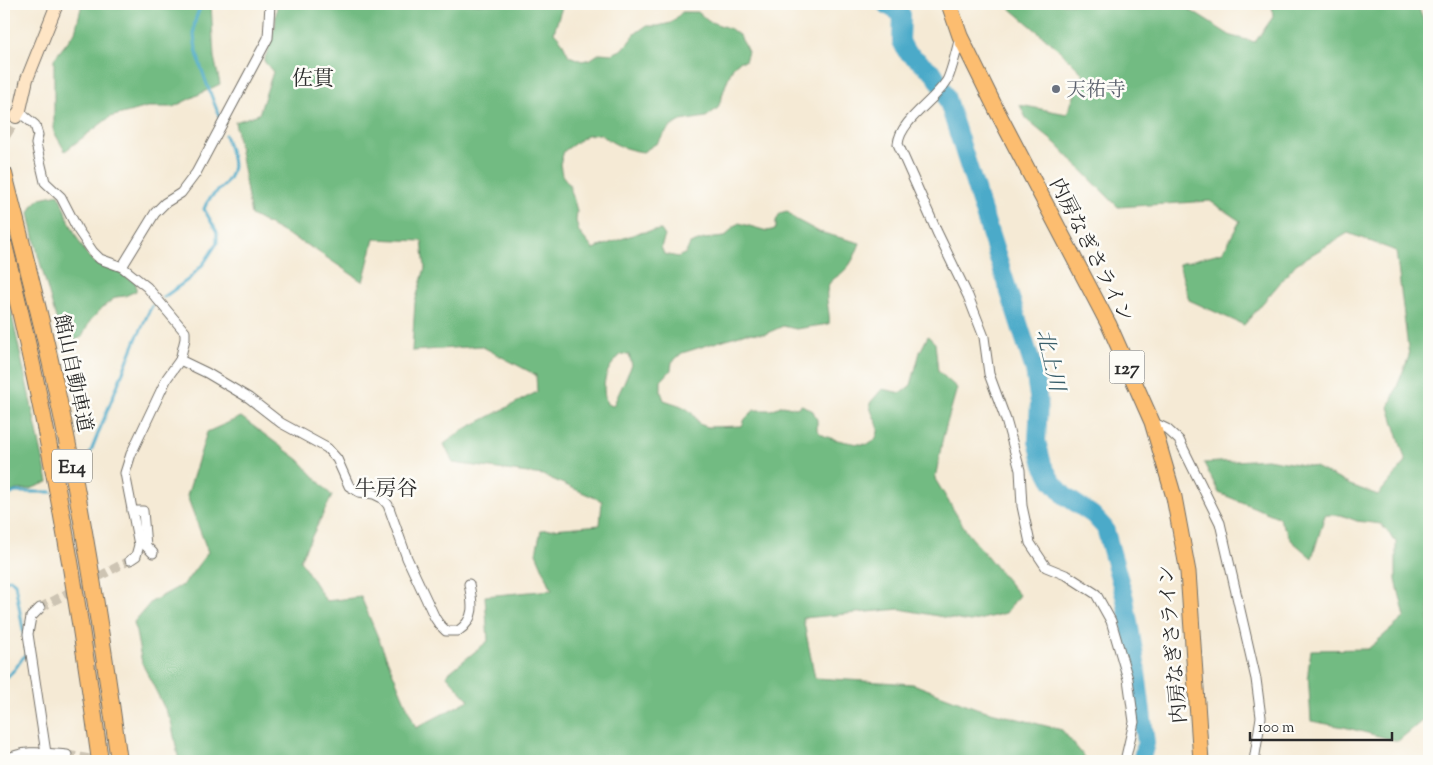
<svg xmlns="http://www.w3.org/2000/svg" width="1433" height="765" font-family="'Sorts Mill Goudy','Noto Serif JP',serif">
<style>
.forest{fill:#72bb82;stroke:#4e7356;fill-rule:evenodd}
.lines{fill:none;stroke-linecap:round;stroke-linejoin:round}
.stream{stroke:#4baac9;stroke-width:3}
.river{stroke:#4baac9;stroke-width:18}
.minor-tunnel{stroke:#cdc4b3;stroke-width:9;stroke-dasharray:9 4.5;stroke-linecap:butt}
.secondary-tunnel{stroke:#cdc4b3;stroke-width:12;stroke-dasharray:12 6;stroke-linecap:butt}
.minor-casing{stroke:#726e66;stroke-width:11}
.secondary-casing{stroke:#726e66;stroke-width:14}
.trunk-casing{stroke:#726e66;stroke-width:17}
.motorway-casing{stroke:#726e66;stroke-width:18}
.minor{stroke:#fff;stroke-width:9}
.secondary{stroke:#fee5c5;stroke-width:12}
.trunk{stroke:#fcbd6f;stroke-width:15}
.motorway{stroke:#fcbd6f;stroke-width:16}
.worship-dot{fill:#6b7280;stroke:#fdfcf7;stroke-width:2}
.labels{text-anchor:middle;stroke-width:5;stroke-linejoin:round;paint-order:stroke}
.shield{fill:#fdfcf7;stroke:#6a6a68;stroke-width:1}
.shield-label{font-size:19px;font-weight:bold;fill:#2b2b2b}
.worship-label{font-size:20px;fill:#5b616d;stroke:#fdfcf7;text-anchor:start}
.street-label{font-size:20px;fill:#2b2b2b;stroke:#fdfcf7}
.neighbourhood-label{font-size:21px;fill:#2b2b2b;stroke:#fdfcf7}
.water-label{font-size:21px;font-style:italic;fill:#385e6a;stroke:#fdfcf7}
</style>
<rect width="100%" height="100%" fill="#fdfcf7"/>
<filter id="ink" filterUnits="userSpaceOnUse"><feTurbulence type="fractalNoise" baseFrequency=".02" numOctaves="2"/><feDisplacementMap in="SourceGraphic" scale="10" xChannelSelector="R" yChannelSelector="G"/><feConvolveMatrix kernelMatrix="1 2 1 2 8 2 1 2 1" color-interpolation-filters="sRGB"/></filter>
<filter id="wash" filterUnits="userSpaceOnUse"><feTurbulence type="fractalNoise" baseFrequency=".0096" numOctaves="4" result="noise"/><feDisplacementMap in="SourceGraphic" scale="20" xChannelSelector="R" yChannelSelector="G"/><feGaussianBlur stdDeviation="1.12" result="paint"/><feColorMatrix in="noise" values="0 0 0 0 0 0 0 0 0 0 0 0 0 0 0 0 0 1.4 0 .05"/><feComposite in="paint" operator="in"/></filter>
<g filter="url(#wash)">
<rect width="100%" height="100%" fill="#f5ead5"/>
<g class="forest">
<path d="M 82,4 L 211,4 L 214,57 L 220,84 L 173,107 L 148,107 L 110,117 L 65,151 L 54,132 L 54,59 L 75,32 Z"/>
<path d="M 277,4 L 563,4 L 554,32 L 561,40 L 569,56 L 582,61 L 591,59 L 600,53 L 612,54 L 623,49 L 636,33 L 646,26 L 658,26 L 671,23 L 682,12 L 698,12 L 708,21 L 731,29 L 740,36 L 748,52 L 745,61 L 740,61 L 733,67 L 727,81 L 718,108 L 706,117 L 681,121 L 669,128 L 657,143 L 643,152 C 624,149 615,145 600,134 L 587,135 L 564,151 L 560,164 L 562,175 L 569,184 L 574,200 L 577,211 L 576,221 L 579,232 L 593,249 L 638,233 L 661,230 L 665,236 L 661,247 L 664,254 L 678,257 L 686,253 L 690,244 L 704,239 L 725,237 L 732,228 L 739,223 L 767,231 L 776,229 L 776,221 L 780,213 L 787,211 L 795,219 L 819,232 L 860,243 C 856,253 852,264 844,271 C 840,275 832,279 829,284 C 823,296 831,312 829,324 L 796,329 L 783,326 L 765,334 L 746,333 L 682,353 L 672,362 L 671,370 L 661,381 L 661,392 L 664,400 C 681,406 690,406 699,424 L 708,427 L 742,426 L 745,419 L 754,410 L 771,410 L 783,405 L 796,408 L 802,405 L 813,411 L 817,420 L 817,430 C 819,432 821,434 823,435 C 829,439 862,446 869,444 C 874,442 877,437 878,432 C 880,423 870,415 870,403 L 882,389 L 901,393 L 911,385 L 920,352 L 928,336 L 935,343 L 938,371 L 957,388 L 943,437 L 935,479 L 967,532 L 1019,595 L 1006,613 L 970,622 L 900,609 L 803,618 L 815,678 L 913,684 L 979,709 L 1062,730 L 1088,761 L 179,761 L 171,721 L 142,663 L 134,622 L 151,602 L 184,584 L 208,552 L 187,496 L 207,432 L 241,417 L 299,460 L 332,496 L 300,560 L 326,601 L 361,597 L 416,728 L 469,700 L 446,675 L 488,641 L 485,596 L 552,590 L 536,553 L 541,530 L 600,525 L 602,501 L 543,475 L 453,463 L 444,444 L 463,430 L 537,392 L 536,375 L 481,346 L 412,351 L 415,302 L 425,268 L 422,241 L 374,239 L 363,282 L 314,249 L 251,215 L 235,122 L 259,114 L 273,72 L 264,61 L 275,27 ZM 622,354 L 629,355 L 632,365 L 613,406 L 607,404 C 600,384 606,367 622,354 Z"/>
<path d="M 1005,4 L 1180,4 L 1231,36 L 1255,42 L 1273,17 L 1272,4 L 1417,4 L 1426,27 L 1429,30 L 1429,726 L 1423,720 L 1398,741 L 1344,727 L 1311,721 L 1308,672 L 1311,650 L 1368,649 L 1405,617 L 1396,580 L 1396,542 L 1381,524 L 1357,521 L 1341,515 L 1325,515 L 1312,558 L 1292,541 L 1278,517 L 1219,493 L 1204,463 L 1267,459 L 1315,467 L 1350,485 L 1378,495 L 1406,462 L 1389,407 L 1409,356 L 1396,251 L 1348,233 L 1296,264 L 1244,325 L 1189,300 L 1179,264 L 1223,252 L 1240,221 L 1210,201 L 1118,207 L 1055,143 L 1027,120 L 1020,105 L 1067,114 L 1083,74 L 1056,47 Z"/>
<path d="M 59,194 C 63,208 82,254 94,262 C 97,264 102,264 105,266 C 116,270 126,277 136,283 L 136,291 L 125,296 L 116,297 L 103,307 L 90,321 L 82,337 L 75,340 L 62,334 L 57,322 L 38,255 L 29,213 L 33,205 L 41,198 Z"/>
<path d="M 4,279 L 48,482 L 30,489 L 16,490 L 4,496 Z"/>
</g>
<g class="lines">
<g class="stream">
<path d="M 202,4 C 198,12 194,20 194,29 C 193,54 211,94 220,118"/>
<path d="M 164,297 L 189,279 L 204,263 L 217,243 L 217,232 L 204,209 C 207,200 212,196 219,190 C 240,172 233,158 225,135"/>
<path d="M 84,471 L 91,451 L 137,337 C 143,327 146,316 152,306"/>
<path d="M 4,498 L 15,492 L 51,492"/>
<path d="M 4,582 L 10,579 L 15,583 L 24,636"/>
<path d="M 4,680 L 15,669 L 27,652 L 26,649"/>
</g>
<path class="river" d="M 885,4 L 902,15 L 901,41 L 906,51 L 934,73 L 945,93 L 1034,370 L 1039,403 L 1037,441 L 1043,465 L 1052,481 L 1065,496 L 1093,515 L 1105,528 L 1125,599 L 1135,657 L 1146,743 L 1141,761"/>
</g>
</g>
<g filter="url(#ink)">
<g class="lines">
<g class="minor-tunnel">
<path d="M 40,608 L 130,560"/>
<path d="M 67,755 L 103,761"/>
</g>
<path class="secondary-tunnel" d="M 4,136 L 16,117"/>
<defs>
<g id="minor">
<path d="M 960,37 C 957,48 951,75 946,82 C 933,102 900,121 898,144 L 937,232 L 968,296 L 984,337 L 989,374 L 1006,420 L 1020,470 L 1022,506 L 1030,543 L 1046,567 L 1068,576 L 1096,594 L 1111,621 L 1128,679 L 1134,722 L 1125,761"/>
<path d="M 20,110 L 24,116 L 35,125 L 38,135 L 36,144 L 45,182 L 61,197 L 78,230 L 93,252 L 100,259 L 122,267 L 147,287 L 185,332 L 185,339 L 180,360 L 167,378 L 131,454 L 125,473 L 139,545 L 136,556 L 130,560"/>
<path d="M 122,267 L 155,213 L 165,203 L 181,193 L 196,173 L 268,38 L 270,4"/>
<path d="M 180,360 L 207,373 L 249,398 L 281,423 L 327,448 L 337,459 L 349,486 L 359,492 L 374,494 L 382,498 L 388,505 L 407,558 L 435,618 L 439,624 L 446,631 L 458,631 C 476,619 473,604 469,584"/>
<path d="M 1152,422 L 1167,429 L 1179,440 L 1220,523 L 1256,679 L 1261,717 L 1254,761"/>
<path d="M 132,511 L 143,511 L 146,546 L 153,553"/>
<path d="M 40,608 L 31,617 L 28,634 L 46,753"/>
<path d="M 4,760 C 27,749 42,753 67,755"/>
</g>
<path id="secondary" d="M 16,117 L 20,110 L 27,79 L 57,4"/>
<path id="trunk" d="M 949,4 L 960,36 L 997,111 L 1109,325 L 1152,422 L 1174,497 L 1188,572 L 1201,761"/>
<g id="motorway">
<path d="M 4,174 C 22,245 41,316 56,388 C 83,511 102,636 119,761"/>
<path d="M 4,245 C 47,415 77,587 100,761"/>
</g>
</defs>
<use href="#minor" class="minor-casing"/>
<use href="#secondary" class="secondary-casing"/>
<use href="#trunk" class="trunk-casing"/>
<use href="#motorway" class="motorway-casing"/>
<use href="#minor" class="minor"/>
<use href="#secondary" class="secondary"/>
<use href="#trunk" class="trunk"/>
<use href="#motorway" class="motorway"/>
</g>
</g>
<circle class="worship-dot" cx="1056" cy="89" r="5"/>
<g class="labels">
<g class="shield">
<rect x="1109.5" y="350.5" width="35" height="33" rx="4"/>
<rect x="52" y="449.5" width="40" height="33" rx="4"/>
</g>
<g class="shield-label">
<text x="1127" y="374">127</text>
<text x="72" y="473">E14</text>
</g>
<g class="worship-label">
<text x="1066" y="96">天祐寺</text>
</g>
<g class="street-label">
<text transform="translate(1092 250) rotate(63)" y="7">内房なぎさライン</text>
<text transform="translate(74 373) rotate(78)" y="7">館山自動車道</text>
<text transform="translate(1172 644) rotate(-95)" y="7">内房なぎさライン</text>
</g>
<g class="neighbourhood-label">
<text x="313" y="85">佐貫</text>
<text x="386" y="495">牛房谷</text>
</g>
<g class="water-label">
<text transform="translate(1051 360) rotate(77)" y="7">北上川</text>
</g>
</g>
<rect width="1433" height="765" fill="none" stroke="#fdfcf7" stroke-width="20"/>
<path d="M1250 732v8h142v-8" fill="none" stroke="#2b2b2b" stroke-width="2.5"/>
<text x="1258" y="732" font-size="15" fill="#2b2b2b" stroke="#fdfcf7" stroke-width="4" paint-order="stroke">100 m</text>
</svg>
